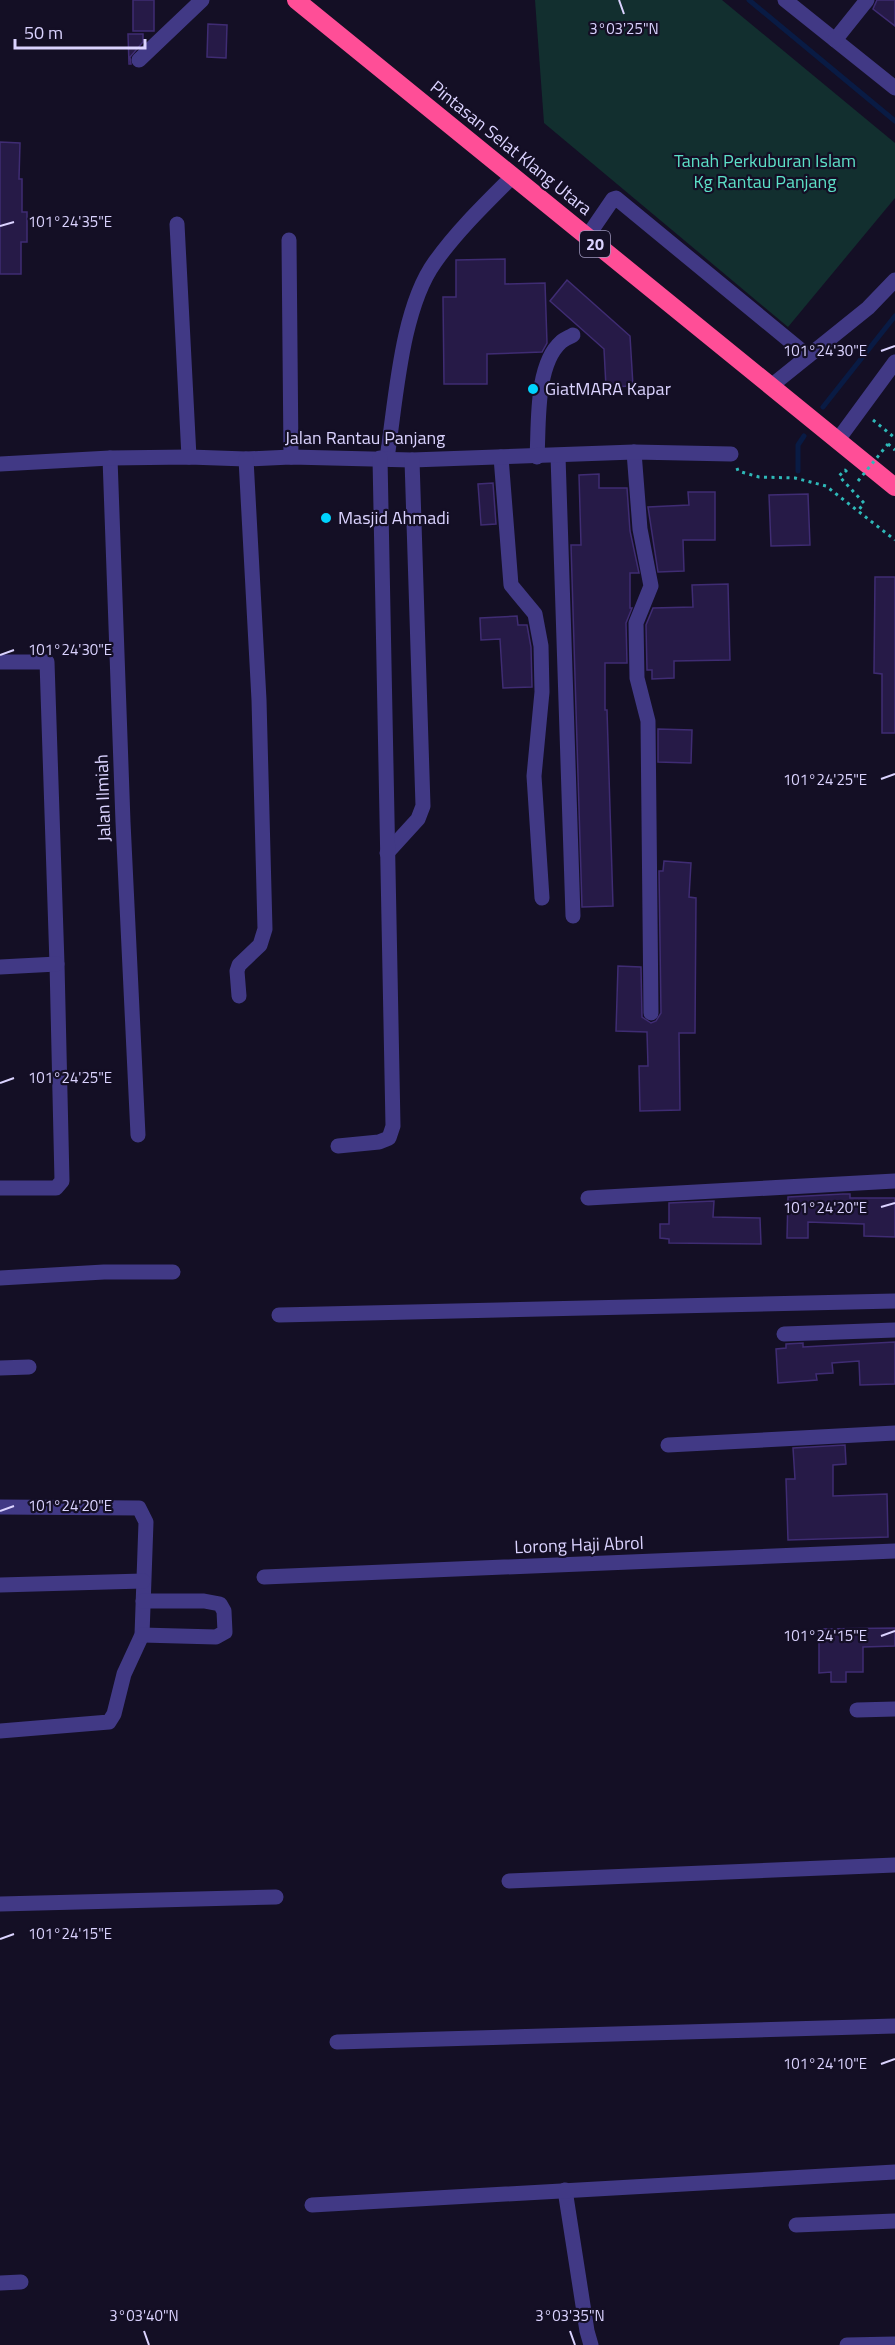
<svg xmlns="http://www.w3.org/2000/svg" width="895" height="2345" font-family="'Titillium Web',sans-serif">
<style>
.green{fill:#122f2f}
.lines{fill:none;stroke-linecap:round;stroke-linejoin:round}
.stream{stroke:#091b44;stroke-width:5}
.building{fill:#261a47;stroke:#3f2c73;stroke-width:1.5}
.path{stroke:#2eb8b8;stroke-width:3;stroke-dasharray:3 4.5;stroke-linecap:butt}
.minor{stroke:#413985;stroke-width:15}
.highway{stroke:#ff4e97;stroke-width:18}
.path-bridge{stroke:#2eb8b8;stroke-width:3;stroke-dasharray:3 4.5;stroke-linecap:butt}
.ticks{fill:none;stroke:#dbd3ff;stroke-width:2}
.poi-dot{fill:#00d4fe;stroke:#140f25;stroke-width:2}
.labels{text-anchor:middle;stroke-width:4.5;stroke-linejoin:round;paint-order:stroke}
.shield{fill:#140f25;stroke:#9f98be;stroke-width:1.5}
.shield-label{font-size:16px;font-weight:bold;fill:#dbd3ff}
.street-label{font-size:18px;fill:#dbd3ff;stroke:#140f25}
.park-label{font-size:18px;fill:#5de1c8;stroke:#140f25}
.poi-label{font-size:18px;fill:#dbd3ff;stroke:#140f25;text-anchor:start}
.ticks-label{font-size:15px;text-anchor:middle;fill:#dbd3ff;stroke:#140f25;stroke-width:4.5;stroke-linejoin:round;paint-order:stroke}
</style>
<rect width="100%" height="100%" fill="#140f25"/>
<path class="green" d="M 535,0 L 722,0 L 895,143 L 895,198 L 788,327 L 544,123 Z"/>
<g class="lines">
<g class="stream">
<path d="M 749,0 L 895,121"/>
<path d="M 823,407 L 895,316"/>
<path d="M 798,471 L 798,445 L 804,436"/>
</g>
</g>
<g class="building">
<rect x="133" y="0" width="21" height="31"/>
<path d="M 877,0 L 895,0 L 895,26 L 873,9 Z"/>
<path d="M 208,24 L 227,25 L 226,58 L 207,57 Z"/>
<path d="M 128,34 L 143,34 L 143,42 L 130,57 L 131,64 L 129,64 Z"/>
<path d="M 0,142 L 20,143 L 19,179 L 22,179 L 22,212 L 27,212 L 27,242 L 21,242 L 21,274 L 0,274 Z"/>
<path d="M 505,259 L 505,284 L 545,283 L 547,343 L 542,352 L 487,354 L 487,384 L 444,384 L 443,297 L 456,297 L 456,260 Z"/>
<path d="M 567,280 L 630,336 L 633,386 L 606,387 L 604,349 L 550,301 Z"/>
<path d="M 599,474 L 599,488 L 627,488 L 630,531 L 639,573 L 630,573 L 630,608 L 632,608 L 626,623 L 627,663 L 605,663 L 605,710 L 607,710 L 613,906 L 582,907 L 571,545 L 581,545 L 579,475 Z"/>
<path d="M 493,483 L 496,524 L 481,525 L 478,484 Z"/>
<path d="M 688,492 L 715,492 L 715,540 L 683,540 L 684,571 L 658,572 L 648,507 L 689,505 Z"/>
<path d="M 808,494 L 810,545 L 771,546 L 769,495 Z"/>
<path d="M 875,577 L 895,577 L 895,733 L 882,733 L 882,674 L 874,673 Z"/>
<path d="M 728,584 L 730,660 L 674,661 L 674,678 L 652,679 L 652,670 L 647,670 L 646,625 L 653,608 L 693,607 L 692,585 Z"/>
<path d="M 517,616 L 518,625 L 527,625 L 531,647 L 532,687 L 503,688 L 500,639 L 481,640 L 480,618 Z"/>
<path d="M 658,729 L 692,730 L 691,763 L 658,762 Z"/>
<path d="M 664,861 L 691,863 L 689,897 L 696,898 L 695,1033 L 679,1033 L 680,1110 L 640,1111 L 639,1066 L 648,1066 L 647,1032 L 616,1031 L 618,966 L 641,967 L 642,1017 L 651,1023 L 656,1021 L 661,1013 L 659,871 L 663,871 Z"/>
<path d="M 843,1194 L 850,1194 L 850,1198 L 895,1198 L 895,1237 L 864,1236 L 864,1224 L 808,1222 L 808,1238 L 787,1238 L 788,1197 Z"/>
<path d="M 714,1201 L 713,1217 L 760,1218 L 761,1244 L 669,1243 L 669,1239 L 660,1238 L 660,1224 L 669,1224 L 669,1203 Z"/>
<path d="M 895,1342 L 895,1384 L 860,1385 L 859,1361 L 832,1363 L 833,1373 L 816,1374 L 817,1380 L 778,1383 L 776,1349 L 786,1348 L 786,1344 L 803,1343 L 803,1347 Z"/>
<path d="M 845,1445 L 846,1464 L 833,1465 L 833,1496 L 887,1494 L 888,1537 L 788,1540 L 786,1479 L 795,1479 L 793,1448 Z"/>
<path d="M 895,1628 L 895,1646 L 863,1647 L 863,1672 L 846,1672 L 846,1682 L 831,1682 L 831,1672 L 819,1673 L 819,1629 Z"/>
</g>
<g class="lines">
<g class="path">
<path d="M 873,420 L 895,438"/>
<path d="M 888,444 L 895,450"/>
<path d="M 737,468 L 738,471 L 759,477 L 795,478 L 826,486 L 895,540"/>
<path d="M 847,472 L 845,470 L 839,476 L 864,503 L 858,511"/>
</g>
<g class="minor">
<path d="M 785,0 L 895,88"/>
<path d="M 835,40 L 867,0"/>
<path d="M 139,60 L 202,0"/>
<path d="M 177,224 L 189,457"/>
<path d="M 587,237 L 613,199 L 616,198 L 808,356"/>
<path d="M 289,240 L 291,457"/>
<path d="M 771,386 L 868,308 L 895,280"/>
<path d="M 837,441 L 895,362"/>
<path d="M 634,452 L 640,529 L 651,586 L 636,623 L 637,678 L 648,721 L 651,1013"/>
<path d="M 558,456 L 573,916"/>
<path d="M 501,457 L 511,585 L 535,614 L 541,646 L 542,692 L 534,776 L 542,898"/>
<path d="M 537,457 C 539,425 535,365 561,342 C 564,339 570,337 573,335"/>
<path d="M 110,458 L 123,822 L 138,1135"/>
<path d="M 387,458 C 396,400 401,309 435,262 C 457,231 485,204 512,177"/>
<path d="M 0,464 L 110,458 L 189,457 L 246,459 L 291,457 L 412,460 L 634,452 L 731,454"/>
<path d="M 0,662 L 47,662 L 57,964 L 62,1181 L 56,1188 L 0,1188"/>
<path d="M 387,853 L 418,819 L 423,806 L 412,460"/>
<path d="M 0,967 L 57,964"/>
<path d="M 239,996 L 237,971 L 239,965 L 260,945 L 265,929 L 259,700 L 246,459"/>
<path d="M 338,1146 L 379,1142 L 389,1138 L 393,1126 L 380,458"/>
<path d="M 588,1198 L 895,1181"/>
<path d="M 0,1278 L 104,1272 L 173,1272"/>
<path d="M 279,1315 L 895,1301"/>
<path d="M 784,1334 L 895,1330"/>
<path d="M 0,1368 L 29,1367"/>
<path d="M 668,1445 L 895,1433"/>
<path d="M 0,1507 L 139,1508 L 146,1522 L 142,1635 L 124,1674 L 114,1714 L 109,1722 L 0,1731"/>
<path d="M 264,1577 L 895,1551"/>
<path d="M 0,1585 L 143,1581"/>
<path d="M 142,1635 L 216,1637 L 225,1632 L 224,1611 L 220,1604 L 204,1601 L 143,1601"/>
<path d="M 857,1710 L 895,1709"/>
<path d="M 509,1881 L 895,1865"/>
<path d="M 0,1904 L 276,1897"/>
<path d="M 337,2042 L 895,2026"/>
<path d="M 565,2190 L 587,2331 L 591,2345"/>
<path d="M 312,2205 L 895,2172"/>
<path d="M 796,2225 L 895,2221"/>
<path d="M 0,2283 L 21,2282"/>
<path d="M 847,2345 L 895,2344"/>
</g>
<path class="highway" d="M 296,0 L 895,487"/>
<path class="path-bridge" d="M 858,481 L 888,444"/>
</g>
<path class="ticks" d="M 619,0 L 624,14M 0,226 L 14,222M 881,351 L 895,346M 0,655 L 14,650M 881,779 L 895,774M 0,1083 L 14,1078M 881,1207 L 895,1203M 0,1511 L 14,1506M 881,1636 L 895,1631M 0,1939 L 14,1934M 881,2064 L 895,2059M 144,2331 L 149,2345M 570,2331 L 575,2345"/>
<g class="poi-dot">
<circle cx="533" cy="389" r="6"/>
<circle cx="326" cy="518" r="6"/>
</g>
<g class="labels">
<rect class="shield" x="580" y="231" width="30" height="26" rx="4.5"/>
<g class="shield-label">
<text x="595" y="250">20</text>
</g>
<g class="street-label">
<text transform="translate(511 148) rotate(39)" y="6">Pintasan Selat Klang Utara</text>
<text x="365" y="444">Jalan Rantau Panjang</text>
<text transform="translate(103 798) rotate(-92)" y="6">Jalan Ilmiah</text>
<text transform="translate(579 1545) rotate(-2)" y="6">Lorong Haji Abrol</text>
</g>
<g class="park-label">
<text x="765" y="167">Tanah Perkuburan Islam<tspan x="765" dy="21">Kg Rantau Panjang</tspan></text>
</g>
<g class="poi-label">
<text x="545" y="395">GiatMARA Kapar</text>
<text x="338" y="524">Masjid Ahmadi</text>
</g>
</g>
<g class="ticks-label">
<text x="624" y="34">3°03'25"N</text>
<text x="70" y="227">101°24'35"E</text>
<text x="825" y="356">101°24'30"E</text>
<text x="70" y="655">101°24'30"E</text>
<text x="825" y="785">101°24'25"E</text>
<text x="70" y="1083">101°24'25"E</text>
<text x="825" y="1213">101°24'20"E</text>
<text x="70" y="1511">101°24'20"E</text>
<text x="825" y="1641">101°24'15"E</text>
<text x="70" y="1939">101°24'15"E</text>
<text x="825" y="2069">101°24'10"E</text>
<text x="144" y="2321">3°03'40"N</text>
<text x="570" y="2321">3°03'35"N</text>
</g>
<path d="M15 39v9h130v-9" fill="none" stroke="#dbd3ff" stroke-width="3"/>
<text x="24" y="39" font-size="18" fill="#dbd3ff" stroke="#140f25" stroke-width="4.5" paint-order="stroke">50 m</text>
</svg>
